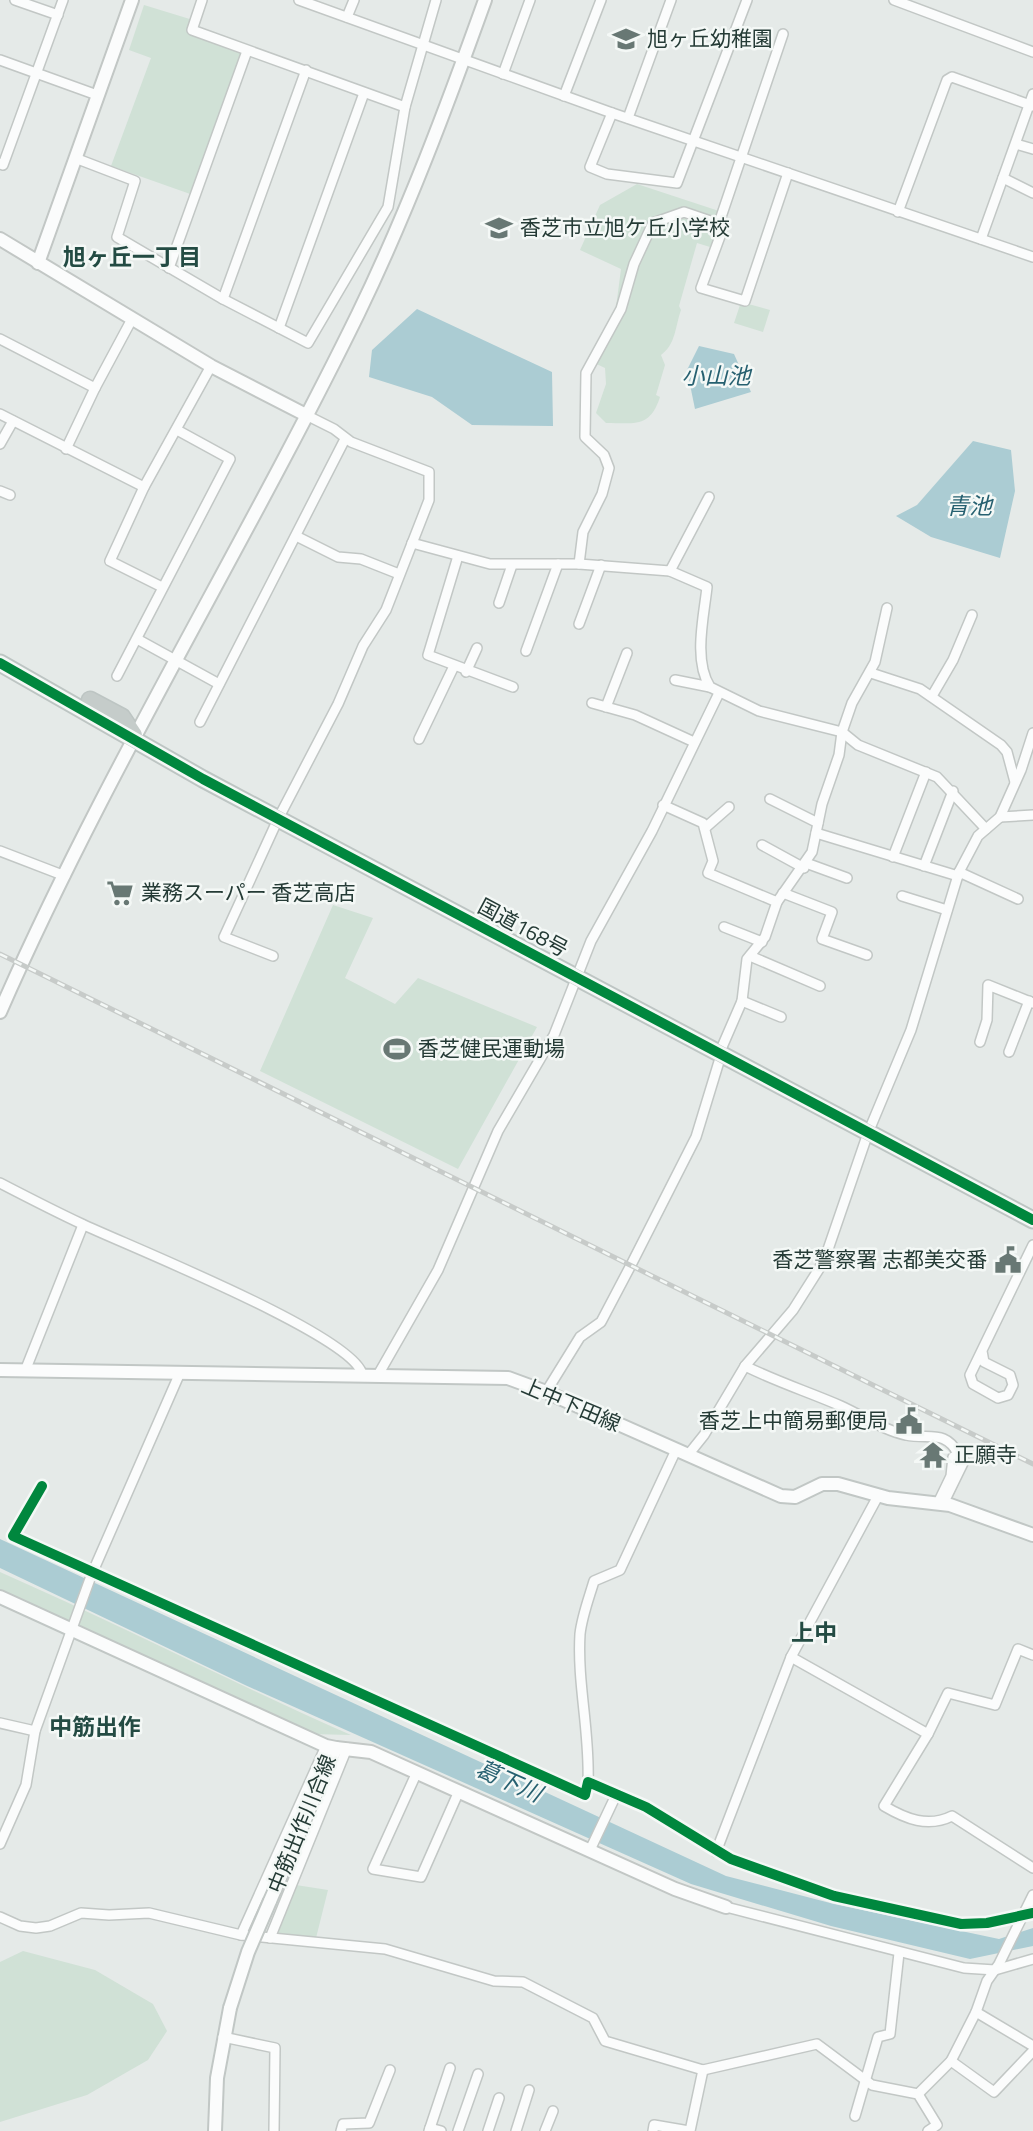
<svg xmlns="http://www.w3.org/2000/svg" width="1033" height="2131" font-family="'Titillium Web','Noto Sans JP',sans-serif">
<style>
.green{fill:#d0e1d6}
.water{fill:#abccd3}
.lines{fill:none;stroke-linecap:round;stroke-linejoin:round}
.minor-casing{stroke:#c2c7c5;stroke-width:12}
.tertiary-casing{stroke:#c2c7c5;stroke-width:16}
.secondary-casing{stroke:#c1c7c5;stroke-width:16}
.trunk-casing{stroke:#bdc5c3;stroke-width:19}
.minor{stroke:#fbfcfc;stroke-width:9}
.tertiary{stroke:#fbfcfc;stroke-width:12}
.secondary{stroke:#fbfcfc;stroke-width:12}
.trunk{stroke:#c5ccca;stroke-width:16}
.rail-casing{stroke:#c7cbc9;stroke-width:5}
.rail{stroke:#f4f8f6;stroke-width:2.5;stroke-dasharray:8;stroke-linecap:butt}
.secondary-bridge-casing{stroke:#c1c7c5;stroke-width:16;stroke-linecap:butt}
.secondary-bridge{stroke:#fbfcfc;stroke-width:12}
.cycleway-casing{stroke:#f4f8f6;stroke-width:15}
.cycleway{stroke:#00873e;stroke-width:10}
.labels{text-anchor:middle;stroke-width:5;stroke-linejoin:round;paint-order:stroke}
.poi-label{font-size:21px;fill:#253b36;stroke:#f4f8f6;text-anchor:start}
.street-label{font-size:21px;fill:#253b36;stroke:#f4f8f6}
.neighbourhood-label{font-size:23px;font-weight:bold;fill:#234b43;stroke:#f4f8f6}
.water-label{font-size:23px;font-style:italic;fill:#266070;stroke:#f4f8f6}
</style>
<rect width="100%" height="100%" fill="#e5eae8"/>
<g class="green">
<path d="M 144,5 L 193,20 L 190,31 L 245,52 L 193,195 L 111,166 L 151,58 L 129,50 Z"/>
<path d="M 637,184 L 719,211 L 718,231 L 710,247 L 697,243 L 679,306 L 681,310 C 675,327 676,344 661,355 L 665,365 L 656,395 L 660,397 C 650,428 635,423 606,423 L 596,413 L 606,384 L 605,368 L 588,360 L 615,315 L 621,269 L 580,250 L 600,205 Z"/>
<path d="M 741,302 L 770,310 L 763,332 L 734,323 Z"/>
<path d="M 333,905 L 373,918 L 345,978 L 395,1004 L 418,978 L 537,1027 L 458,1169 L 260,1071 Z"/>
<path d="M 0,1572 C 118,1624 233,1683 351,1735 L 311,1734 L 0,1593 Z"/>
<path d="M 296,1885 L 328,1890 L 316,1938 L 275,1934 Z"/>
<path d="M 23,1951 L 95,1970 L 153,2004 L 167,2031 L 148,2060 L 87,2095 L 0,2122 L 0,1962 Z"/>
</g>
<g class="water">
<path d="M 417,309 L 552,372 L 553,426 L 472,425 L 432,397 L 369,377 L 372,350 Z"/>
<path d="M 699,346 L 734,354 L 751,392 L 695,409 L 687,370 Z"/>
<path d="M 973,441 L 1011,450 L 1015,491 L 1000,558 L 931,537 L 896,516 L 917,505 Z"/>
<path d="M 0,1539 L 726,1876 L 834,1904 L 999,1939 L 1033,1928 L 1033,1946 L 970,1959 L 831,1926 L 691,1884 L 245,1685 L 0,1568 Z"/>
</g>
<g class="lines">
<defs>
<g id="minor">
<path d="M 15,0 L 58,15"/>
<path d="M 202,0 L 192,30 L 405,107"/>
<path d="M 299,0 L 612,113 L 1033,257"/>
<path d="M 894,0 L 1033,52"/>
<path d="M 347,17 L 354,0"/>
<path d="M 783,34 L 721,217 L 722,231 L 701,288 L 745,301 L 788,173"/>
<path d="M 0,60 L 97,95"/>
<path d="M 503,74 L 530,0"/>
<path d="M 564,96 L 601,0"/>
<path d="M 612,113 L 590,167 L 607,174 L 677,183 L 747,0"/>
<path d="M 628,118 L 671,0"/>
<path d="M 1016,144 L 1033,149"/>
<path d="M 75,158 L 135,181 L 117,237 L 223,299 L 308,343 L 388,207 L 405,107 L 436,0"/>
<path d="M 0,164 L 3,165 L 63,0"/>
<path d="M 1003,178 L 1033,193"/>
<path d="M 898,212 L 947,80 L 952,77 L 1033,106"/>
<path d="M 981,239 L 1033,94"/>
<path d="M 169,268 L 247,51"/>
<path d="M 223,299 L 306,70"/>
<path d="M 279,328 L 364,93"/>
<path d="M 0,339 L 95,388 L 66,449"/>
<path d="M 95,388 L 132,319"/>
<path d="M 0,414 L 144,487"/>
<path d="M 0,444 L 13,421"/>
<path d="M 0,491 L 10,495"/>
<path d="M 296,536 L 338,557 L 361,559 L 399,574"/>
<path d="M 412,543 L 490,564 L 579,564 L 670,571 L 707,587 C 704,616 693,660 710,687 L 759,711 L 842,732 L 858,745 L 937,777 L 986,829"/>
<path d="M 458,556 L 428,655 L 513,687"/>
<path d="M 579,564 L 583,532 L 602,494 L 609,468 L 604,455 L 585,437 L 586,373 L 621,309 L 634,264 L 653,223 L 684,212 L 722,225"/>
<path d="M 670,571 L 709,497"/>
<path d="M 162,587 L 110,561 L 144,487 L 211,366"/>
<path d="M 499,603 L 512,565"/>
<path d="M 579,624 L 601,565"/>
<path d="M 137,639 L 219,684"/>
<path d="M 526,651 L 558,564"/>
<path d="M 466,672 L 477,648"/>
<path d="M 871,673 L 920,689 L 1001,745 L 1007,752 L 1015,782"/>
<path d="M 117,676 L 230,459 L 177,430"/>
<path d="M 675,680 L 710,687"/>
<path d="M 932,696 L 953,660 L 972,615"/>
<path d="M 592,703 L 635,715 L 694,742"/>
<path d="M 606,707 L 627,653"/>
<path d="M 200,722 L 345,439"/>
<path d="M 419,739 L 454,666"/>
<path d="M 770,799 L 818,823"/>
<path d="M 663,805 L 703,823 L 713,861 L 708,873 L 777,902"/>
<path d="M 1000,817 L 1033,815"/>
<path d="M 705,828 L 729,807"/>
<path d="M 816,833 L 958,876"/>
<path d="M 762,845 L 804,868"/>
<path d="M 0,851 L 65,876"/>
<path d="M 893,857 L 926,772"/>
<path d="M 806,863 L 847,878"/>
<path d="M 924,866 L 953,791"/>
<path d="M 959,872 L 1018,899"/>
<path d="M 783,893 L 832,912 L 822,939 L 867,955"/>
<path d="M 902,896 L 947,910"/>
<path d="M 724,927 L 762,942"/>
<path d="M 273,956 L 224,937 L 278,819 L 338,704 L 363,646 L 386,610 L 429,500 L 429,472 L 351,442 L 334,429 L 306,415"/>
<path d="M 750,956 L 820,986"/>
<path d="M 742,1001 L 781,1017"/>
<path d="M 980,1042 L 987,1020 L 988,985 L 1033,1003"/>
<path d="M 1009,1052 L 1029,1001"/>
<path d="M 719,1054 L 742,1001 L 747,959 L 765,937 L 777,902 L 812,852 L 822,804 L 839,755 L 842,732 L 852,703 L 875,662 L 887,608"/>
<path d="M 0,1183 C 27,1197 54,1211 82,1224 C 126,1245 353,1335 362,1374"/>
<path d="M 982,1351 L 984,1362 L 1010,1375 L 1013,1385 L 1008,1395 L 998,1398 L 973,1384 L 970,1375 L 1033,1245"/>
<path d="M 745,1366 C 777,1382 809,1392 841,1406 C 861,1415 885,1431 906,1435 C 928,1440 946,1429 958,1454"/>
<path d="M 25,1371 L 83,1225"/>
<path d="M 378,1375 L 438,1270 L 498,1131 L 554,1035 L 591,941 L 652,831 L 719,693"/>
<path d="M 546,1392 L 580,1337 L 601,1322 L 631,1265 L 696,1137 L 721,1055"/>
<path d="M 688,1455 L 704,1435 L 745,1366 L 793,1310 L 824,1261 L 868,1133 L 911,1030 L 959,872 L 978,836 L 1000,817 L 1021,770 L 1033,733"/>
<path d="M 42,1486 L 13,1536 L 585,1795 L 588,1782 L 646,1807 L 731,1859 L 834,1896 L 961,1924 L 987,1923 L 1033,1913"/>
<path d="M 938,1503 L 951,1476 L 953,1457 L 958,1454 L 964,1461 L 943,1504"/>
<path d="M 1033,1655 L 1018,1649 L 995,1705 L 948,1693 L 928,1734 L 884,1806 C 906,1819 928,1828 952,1816 L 1033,1868"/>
<path d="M 791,1657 L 928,1734"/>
<path d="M 0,1723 L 35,1731"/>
<path d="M 417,1772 L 373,1869 L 421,1877 L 459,1791"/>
<path d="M 588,1782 C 590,1732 577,1683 580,1634 C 582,1616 589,1598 594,1581 L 620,1570 L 676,1450"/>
<path d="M 0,1844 L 26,1785 L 35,1731 L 91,1576 L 179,1375"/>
<path d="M 590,1850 L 617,1793"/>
<path d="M 716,1852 L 791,1657 L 878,1496"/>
<path d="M 726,1907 L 964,1968 L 995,1970 L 1033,1959"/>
<path d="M 0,1917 L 20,1926 L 36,1928 L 50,1926 L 81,1913 L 109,1915 L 149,1913 L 241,1935 L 385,1949 L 494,1981 L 523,1982 L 593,2018 L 605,2041 L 703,2070 L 817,2044 L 872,2085 L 918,2094 L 937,2125 L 928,2131"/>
<path d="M 241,1935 L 326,1746"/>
<path d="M 270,1938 L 347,1748"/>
<path d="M 976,2012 L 1033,2046"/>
<path d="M 223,2037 L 275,2048 L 274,2131"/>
<path d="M 951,2061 L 994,2092 L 1033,2051"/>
<path d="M 918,2094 L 951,2061 L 976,2012 L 987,1981 L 999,1964 L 1033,1895"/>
<path d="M 855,2116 L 878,2037 L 890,2034 L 899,1953"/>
<path d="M 430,2128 L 450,2068"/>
<path d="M 341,2131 L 343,2124 L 369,2123 L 390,2070"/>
<path d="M 429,2131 L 430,2128 L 441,2131"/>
<path d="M 458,2131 L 478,2074"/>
<path d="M 488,2131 L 499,2098"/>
<path d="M 516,2131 L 529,2090"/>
<path d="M 545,2131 L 553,2111"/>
<path d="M 653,2131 L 654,2125 L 689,2131"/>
<path d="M 690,2131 L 703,2070"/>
</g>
<g id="tertiary">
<path d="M 0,239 L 211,366 L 306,415"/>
<path d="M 38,263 L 132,0"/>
<path d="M 0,1012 C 105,772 243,549 358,314 C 407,213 447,106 485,0"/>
<path d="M 336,1748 L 371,1752 L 675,1889 L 726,1907"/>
</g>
<g id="secondary">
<path d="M 0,1370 L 508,1378 L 546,1392 L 781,1496 L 795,1497 L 822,1484 L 838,1484 L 888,1498 L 950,1505 L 1033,1535"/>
<path d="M 0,1597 L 326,1746 L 336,1748 L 270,1901"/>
<path d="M 215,2131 L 217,2078 L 230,2008"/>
</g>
<g id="trunk">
<path d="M 0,663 L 203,779 L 1033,1220"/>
<path d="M 90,700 L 122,717 L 134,735"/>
</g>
</defs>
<use href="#minor" class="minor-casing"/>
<use href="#tertiary" class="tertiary-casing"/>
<use href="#secondary" class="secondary-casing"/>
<use href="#trunk" class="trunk-casing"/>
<use href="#minor" class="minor"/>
<use href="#tertiary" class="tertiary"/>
<use href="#secondary" class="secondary"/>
<use href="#trunk" class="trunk"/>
<defs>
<path id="rail" d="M 0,954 L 1033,1464"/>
</defs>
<use href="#rail" class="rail-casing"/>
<use href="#rail" class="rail"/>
<defs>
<path id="secondary-bridge" d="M 230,2008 L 248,1952 L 270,1901"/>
</defs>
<use href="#secondary-bridge" class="secondary-bridge-casing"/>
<use href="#secondary-bridge" class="secondary-bridge"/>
<defs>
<g id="cycleway">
<path d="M 0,663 L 203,779 L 1033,1220"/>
<path d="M 42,1486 L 13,1536 L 585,1795 L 588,1782 L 646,1807 L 731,1859 L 834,1896 L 961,1924 L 987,1923 L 1033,1913"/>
</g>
</defs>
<use href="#cycleway" class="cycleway-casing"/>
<use href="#cycleway" class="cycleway"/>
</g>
<defs>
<symbol id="school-bare" viewBox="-9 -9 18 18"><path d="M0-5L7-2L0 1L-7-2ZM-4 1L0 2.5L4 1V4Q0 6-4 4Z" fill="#687874" stroke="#f4f8f6" stroke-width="2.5" paint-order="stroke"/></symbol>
<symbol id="supermarket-bare" viewBox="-9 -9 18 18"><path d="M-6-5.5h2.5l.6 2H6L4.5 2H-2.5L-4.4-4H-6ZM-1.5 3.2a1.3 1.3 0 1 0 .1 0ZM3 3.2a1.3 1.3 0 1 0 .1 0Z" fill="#687874" stroke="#f4f8f6" stroke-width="2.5" paint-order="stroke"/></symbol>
<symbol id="stadium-bare" viewBox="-9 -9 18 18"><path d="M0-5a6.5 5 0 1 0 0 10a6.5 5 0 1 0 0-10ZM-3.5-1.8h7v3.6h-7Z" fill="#687874" stroke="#f4f8f6" stroke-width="2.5" paint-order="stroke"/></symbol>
<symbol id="civic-bare" viewBox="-9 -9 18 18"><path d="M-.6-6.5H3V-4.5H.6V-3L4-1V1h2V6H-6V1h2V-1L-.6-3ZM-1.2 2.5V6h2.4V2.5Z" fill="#687874" stroke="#f4f8f6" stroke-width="2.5" paint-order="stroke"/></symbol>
<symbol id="temple-bare" viewBox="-9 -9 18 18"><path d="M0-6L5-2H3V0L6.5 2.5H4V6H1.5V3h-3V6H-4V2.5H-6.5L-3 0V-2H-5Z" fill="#687874" stroke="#f4f8f6" stroke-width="2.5" paint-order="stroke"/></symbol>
</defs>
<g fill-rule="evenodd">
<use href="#school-bare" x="607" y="20" width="38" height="38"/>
<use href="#school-bare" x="480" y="209" width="38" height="38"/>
<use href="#supermarket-bare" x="101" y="874" width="38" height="38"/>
<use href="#stadium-bare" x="378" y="1030" width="38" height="38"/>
<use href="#civic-bare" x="989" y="1241" width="38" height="38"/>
<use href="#civic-bare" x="890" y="1402" width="38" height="38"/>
<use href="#temple-bare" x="914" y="1436" width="38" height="38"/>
</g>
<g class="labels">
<g class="poi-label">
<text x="647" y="46">旭ヶ丘幼稚園</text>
<text x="520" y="235">香芝市立旭ケ丘小学校</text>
<text x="141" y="900">業務スーパー 香芝高店</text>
<text x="418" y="1056">香芝健民運動場</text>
<text x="987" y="1267" text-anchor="end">香芝警察署 志都美交番</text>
<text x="888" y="1428" text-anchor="end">香芝上中簡易郵便局</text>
<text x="954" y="1462">正願寺</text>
</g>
<g class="street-label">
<text transform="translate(523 928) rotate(28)" y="7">国道168号</text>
<text transform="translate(571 1405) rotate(23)" y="7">上中下田線</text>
<text transform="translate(302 1824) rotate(-68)" y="7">中筋出作川合線</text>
</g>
<g class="neighbourhood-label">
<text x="132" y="265">旭ヶ丘一丁目</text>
<text x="814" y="1641">上中</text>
<text x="95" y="1735">中筋出作</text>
</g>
<g class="water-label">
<text x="716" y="384">小山池</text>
<text x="969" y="514">青池</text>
<text transform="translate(509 1781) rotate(24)" y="8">葛下川</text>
</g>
</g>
</svg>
